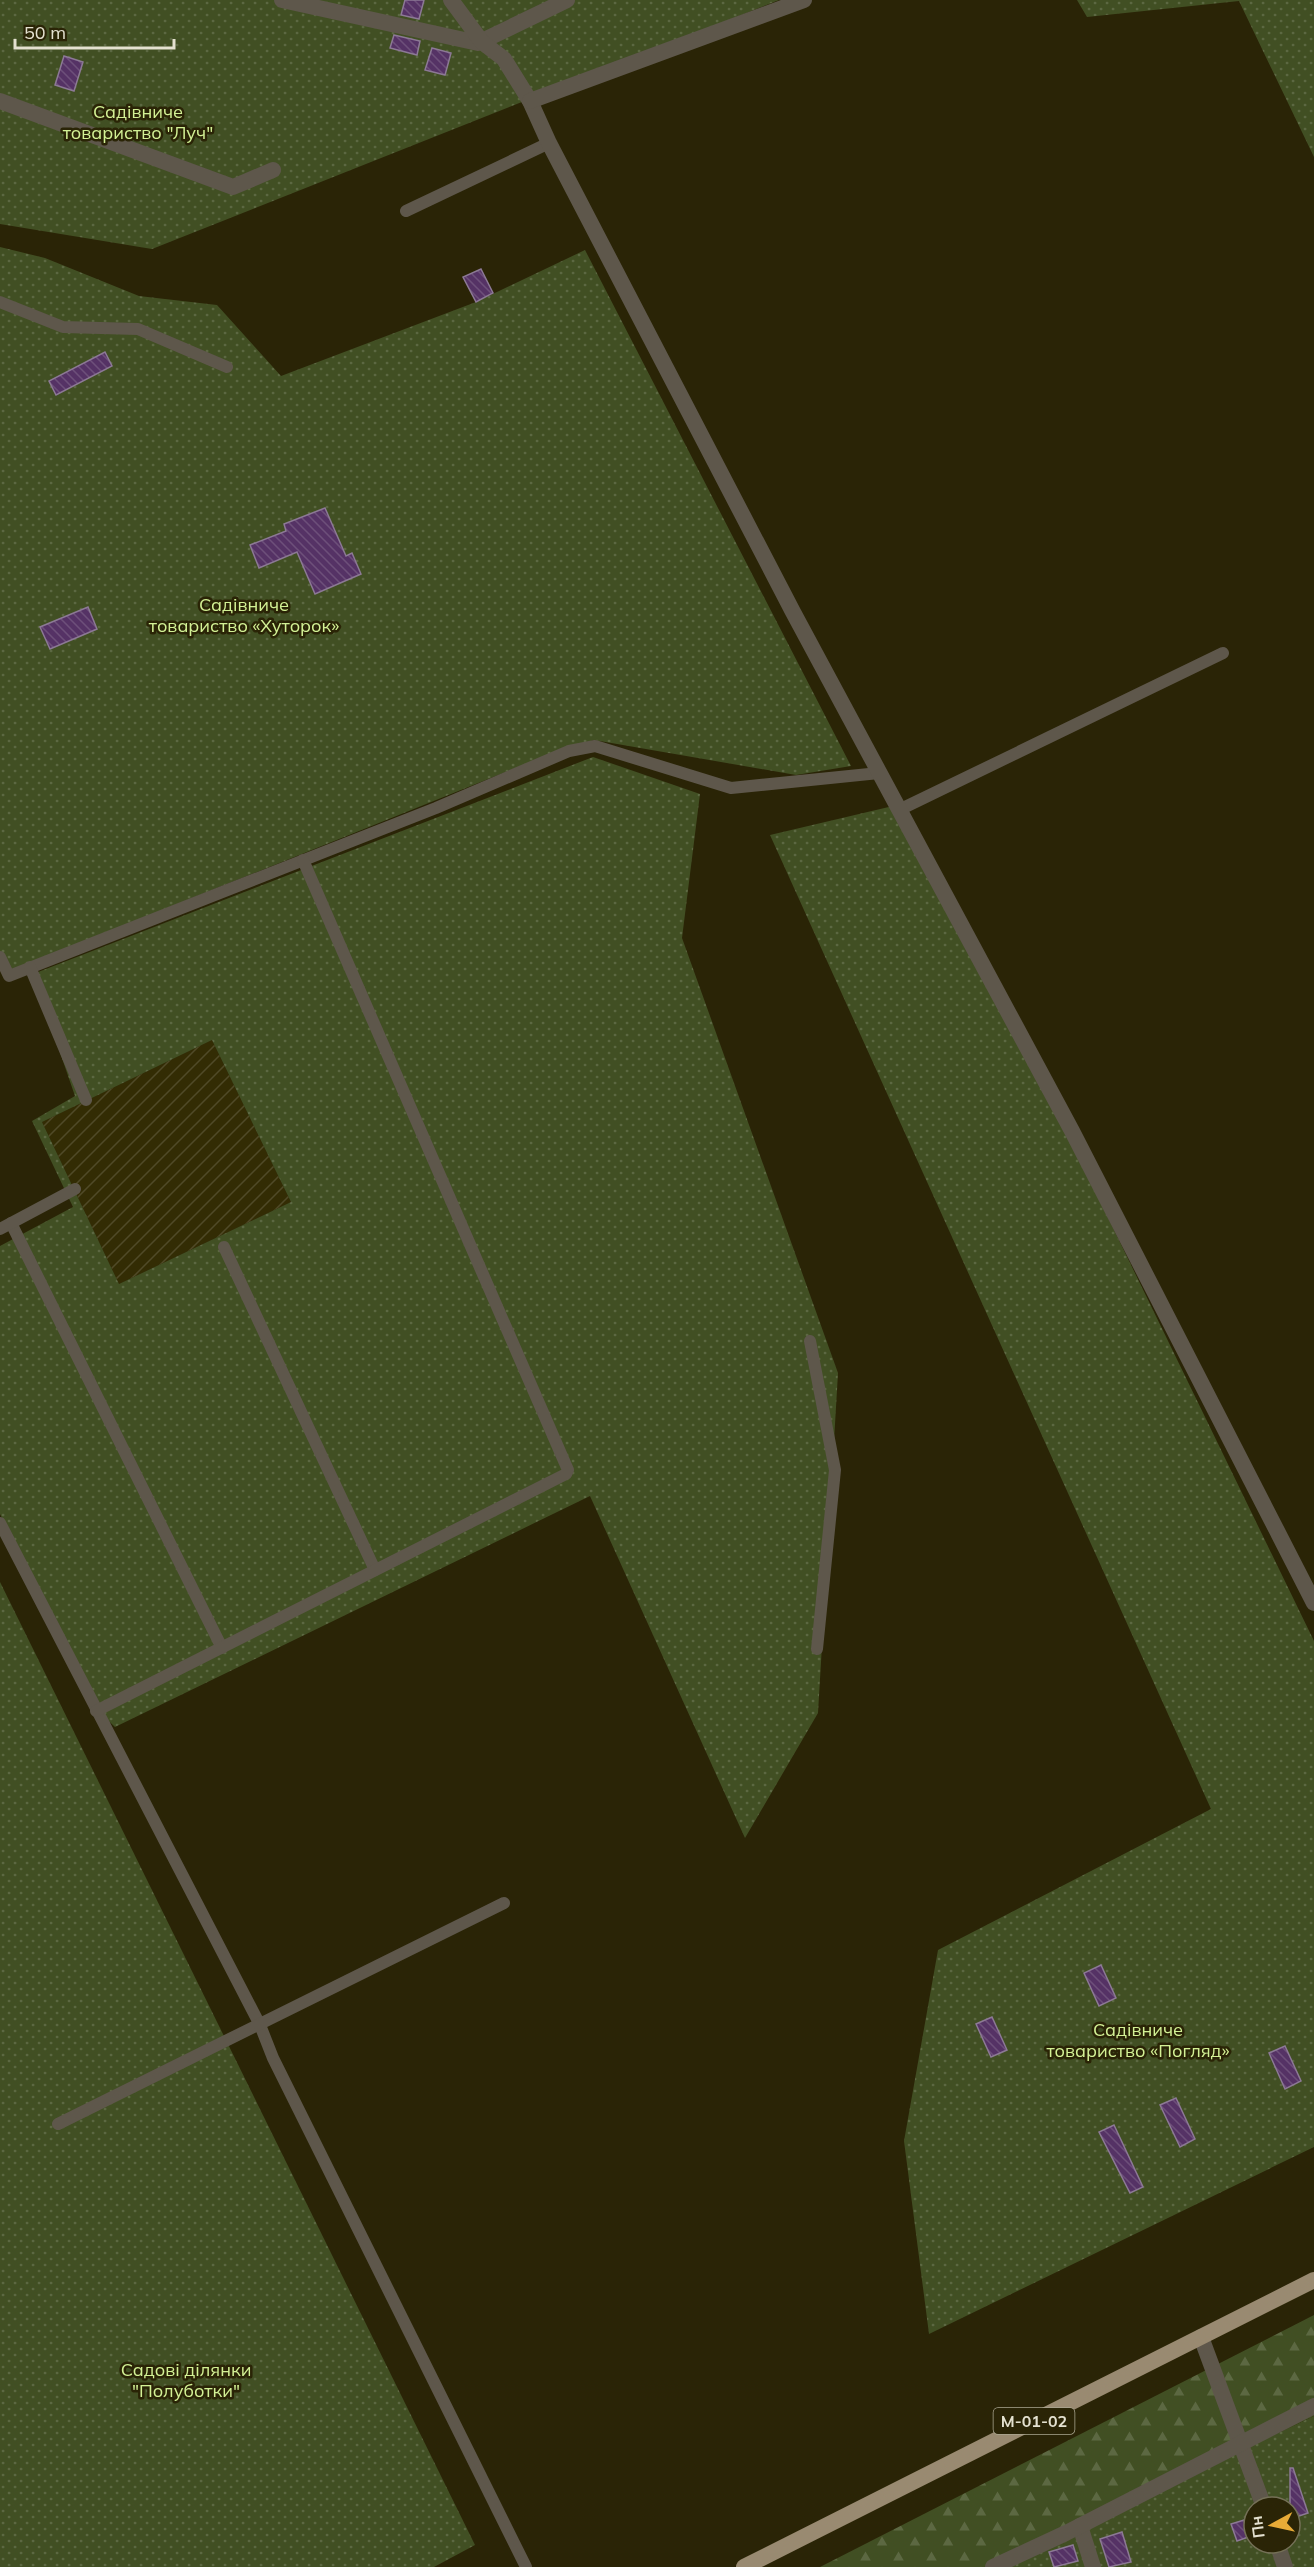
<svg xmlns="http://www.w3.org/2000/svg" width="1314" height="2567" font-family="Mulish,sans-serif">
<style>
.industrial{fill:url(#industrial-furrows)}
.forest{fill:url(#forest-firs)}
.garden{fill:url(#garden-dots);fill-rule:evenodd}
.building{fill:url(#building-back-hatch);stroke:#8c7995;stroke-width:1.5}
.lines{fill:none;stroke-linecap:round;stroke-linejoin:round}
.service{stroke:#5e574b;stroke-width:12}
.minor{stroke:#5e574b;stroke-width:16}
.primary{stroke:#998a71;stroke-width:16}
.labels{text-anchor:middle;stroke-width:5;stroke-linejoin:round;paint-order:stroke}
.shield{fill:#2a2406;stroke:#aca893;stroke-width:1.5}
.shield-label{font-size:16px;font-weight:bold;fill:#e4e1d0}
.park-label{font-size:18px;fill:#d3f195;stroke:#2a2406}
</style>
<defs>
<pattern id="industrial-furrows" width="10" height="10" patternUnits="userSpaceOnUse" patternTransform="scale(1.5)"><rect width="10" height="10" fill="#332c04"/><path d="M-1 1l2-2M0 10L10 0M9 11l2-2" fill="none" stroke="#504a28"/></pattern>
<pattern id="forest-firs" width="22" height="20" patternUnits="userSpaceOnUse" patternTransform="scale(1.5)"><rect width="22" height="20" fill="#414f23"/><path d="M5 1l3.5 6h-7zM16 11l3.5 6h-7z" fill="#5c6842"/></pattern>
<pattern id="garden-dots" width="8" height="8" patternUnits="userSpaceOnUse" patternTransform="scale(1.5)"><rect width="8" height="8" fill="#414f23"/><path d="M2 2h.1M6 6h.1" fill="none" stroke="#5c6842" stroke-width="1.8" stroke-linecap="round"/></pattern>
<pattern id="building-back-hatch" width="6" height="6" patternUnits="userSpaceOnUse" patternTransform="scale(1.5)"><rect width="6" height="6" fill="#553265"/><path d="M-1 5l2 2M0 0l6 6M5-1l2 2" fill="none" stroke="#6d4f7a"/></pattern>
</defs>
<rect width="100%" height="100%" fill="#2a2406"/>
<path class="industrial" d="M 212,1040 L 291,1202 L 119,1284 L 42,1122 Z"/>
<path class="forest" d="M 1314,2315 L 1314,2416 L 993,2567 L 820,2567 Z"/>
<g class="garden">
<path d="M 0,0 L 779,0 L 152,249 L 0,224 Z"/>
<path d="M 1077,0 L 1314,0 L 1314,157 L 1239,1 L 1087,17 Z"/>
<path d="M 0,247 L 45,258 L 139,296 L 217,305 L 281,376 L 476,302 L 585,250 L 851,766 L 796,775 L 594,740 L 543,757 L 3,974 L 0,969 Z"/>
<path d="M 593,757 L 700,794 L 682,938 L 838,1373 L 818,1713 L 745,1838 L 590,1496 L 115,1727 L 93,1706 L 0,1514 L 0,1246 L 73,1207 L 32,1121 L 75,1096 L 33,974 ZM 212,1040 L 291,1202 L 119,1284 L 42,1122 Z"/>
<path d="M 893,806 L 1043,1084 L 1314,1641 L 1314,2147 L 929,2334 L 904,2141 L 938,1950 L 1211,1809 L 770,835 Z"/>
<path d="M 0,1582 L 475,2545 L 434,2567 L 0,2567 Z"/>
<path d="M 1314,2416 L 1314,2567 L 993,2567 ZM 1254,2507 L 1290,2507 L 1290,2543 L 1254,2543 Z"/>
</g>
<g class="building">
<path d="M 405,0 L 424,0 L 419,19 L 401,15 Z"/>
<path d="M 394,35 L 420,41 L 417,55 L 390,48 Z"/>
<path d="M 432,48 L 451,53 L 445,75 L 425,70 Z"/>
<path d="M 64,56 L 83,62 L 74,91 L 55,85 Z"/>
<path d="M 481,269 L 493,293 L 476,302 L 463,277 Z"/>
<path d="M 105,352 L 112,366 L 56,395 L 49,381 Z"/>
<path d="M 325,508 L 346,556 L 352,553 L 361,574 L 315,594 L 297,552 L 259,568 L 250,545 L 286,531 L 284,524 Z"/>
<path d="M 88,607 L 97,629 L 50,649 L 40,627 Z"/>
<path d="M 1101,1965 L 1116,1998 L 1099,2006 L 1084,1973 Z"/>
<path d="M 992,2017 L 1007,2050 L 991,2057 L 976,2024 Z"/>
<path d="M 1285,2046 L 1301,2081 L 1285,2089 L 1269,2053 Z"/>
<path d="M 1176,2098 L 1195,2139 L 1180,2147 L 1160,2105 Z"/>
<path d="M 1114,2125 L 1143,2187 L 1130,2193 L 1099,2132 Z"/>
<path d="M 1290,2468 L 1293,2468 L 1308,2513 L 1290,2519 Z"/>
<path d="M 1254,2517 L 1254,2535 L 1237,2541 L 1231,2524 Z"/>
<path d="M 1122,2532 L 1131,2562 L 1109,2567 L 1100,2539 Z"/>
<path d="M 1073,2545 L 1078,2561 L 1054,2567 L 1049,2552 Z"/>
</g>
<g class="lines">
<g class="service">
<path d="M 406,211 L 549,143"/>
<path d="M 0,302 L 63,327 L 138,329 L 227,367"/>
<path d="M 901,809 L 1223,653"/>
<path d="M 0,957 L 9,976 L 436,808 L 569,751 L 595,746 L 731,788 L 879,773"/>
<path d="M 30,967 L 86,1100"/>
<path d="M 11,1223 L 222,1648"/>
<path d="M 0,1229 L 75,1189"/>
<path d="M 224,1247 L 375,1570"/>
<path d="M 810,1341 L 835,1470 L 817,1649"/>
<path d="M 0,1523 L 260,2025 L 273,2058 L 526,2567"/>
<path d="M 96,1711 L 566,1474 L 568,1470 L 303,860"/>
<path d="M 58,2124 L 504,1903"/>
</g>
<g class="minor">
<path d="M 282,0 L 478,43 L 567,0"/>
<path d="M 451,0 L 482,42 L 504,59 L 530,101 L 549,143 L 793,612 L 1072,1131 L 1314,1603"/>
<path d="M 0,101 L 233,187 L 273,170"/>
<path d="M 530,101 L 804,0"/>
<path d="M 1201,2337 L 1264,2507"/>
<path d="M 1080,2526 L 1093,2567"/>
<path d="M 1277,2543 L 1285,2567"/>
<path d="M 993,2567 L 1066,2533 L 1314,2406"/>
</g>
<path class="primary" d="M 744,2567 L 1314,2280"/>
</g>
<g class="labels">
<rect class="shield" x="993.5" y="2408" width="81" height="26" rx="4.5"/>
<g class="shield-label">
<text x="1034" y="2427">М-01-02</text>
</g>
<g class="park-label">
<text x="138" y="118">Садівниче<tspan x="138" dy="21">товариство "Луч"</tspan></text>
<text x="244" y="611">Садівниче<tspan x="244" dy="21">товариство «Хуторок»</tspan></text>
<text x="1138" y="2036">Садівниче<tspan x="1138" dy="21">товариство «Погляд»</tspan></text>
<text x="186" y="2376">Садові ділянки<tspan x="186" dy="21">"Полуботки"</tspan></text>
</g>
</g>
<g transform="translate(1272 2525) rotate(262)"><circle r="28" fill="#2a2406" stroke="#747057" stroke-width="1.5"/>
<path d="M0-4.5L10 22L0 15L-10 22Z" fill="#e8ab37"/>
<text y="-9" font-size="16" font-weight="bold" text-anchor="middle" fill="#e4e1d0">Пн</text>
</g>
<path d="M15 39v9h159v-9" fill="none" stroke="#e4e1d0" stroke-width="3"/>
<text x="24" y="39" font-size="18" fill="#e4e1d0" stroke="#2a2406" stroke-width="4.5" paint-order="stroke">50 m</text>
</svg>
